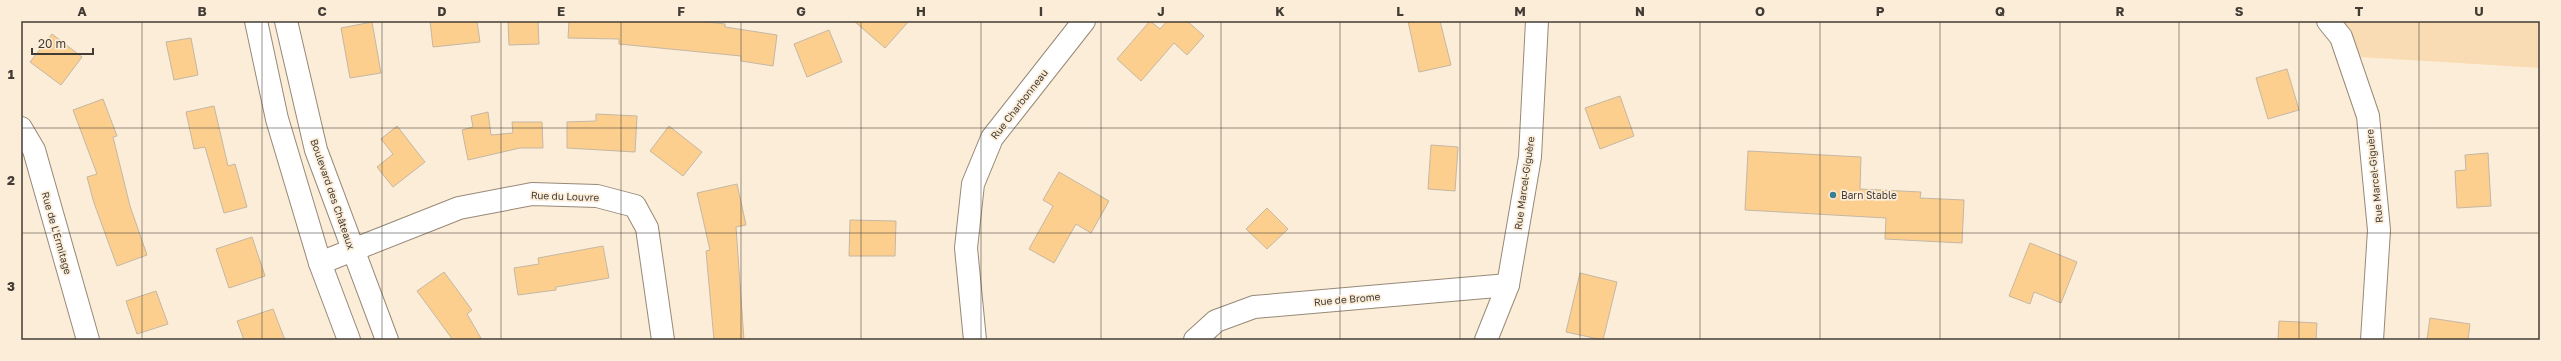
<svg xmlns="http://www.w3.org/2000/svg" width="2561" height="361" font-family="'Golos Text',sans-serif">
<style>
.green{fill:#f9dcb4}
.building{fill:#fdcf8e;stroke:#c5b7a4}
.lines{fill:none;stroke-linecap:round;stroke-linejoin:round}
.minor-casing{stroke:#978977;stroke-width:24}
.tertiary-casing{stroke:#978977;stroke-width:24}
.minor{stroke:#fff;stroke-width:22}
.tertiary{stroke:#fff;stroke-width:22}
.grid{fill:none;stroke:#423c34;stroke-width:1;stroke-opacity:0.55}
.poi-dot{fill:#3d7d91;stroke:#fcedd9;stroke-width:1.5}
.labels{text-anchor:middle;stroke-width:3.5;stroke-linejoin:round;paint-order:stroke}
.street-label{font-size:10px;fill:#423c34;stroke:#fcedd9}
.poi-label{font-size:10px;fill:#423c34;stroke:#fcedd9;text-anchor:start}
.neatline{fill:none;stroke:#423c34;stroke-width:1.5}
.grid-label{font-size:13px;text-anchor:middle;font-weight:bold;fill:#423c34}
</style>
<rect width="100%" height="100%" fill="#fcedd9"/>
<path class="green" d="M 2341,21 L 2540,21 L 2540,68 L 2359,57 Z"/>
<g class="building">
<path d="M 430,21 L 477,21 L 480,42 L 433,47 Z"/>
<path d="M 508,21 L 538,21 L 539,44 L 509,45 Z"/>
<path d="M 569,21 L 699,21 L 725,24 L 725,27 L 777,35 L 773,66 L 741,61 L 741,56 L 619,44 L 619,39 L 568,38 Z"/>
<path d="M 854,21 L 909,21 L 885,48 Z"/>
<path d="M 1150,21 L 1160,29 L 1167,21 L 1187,21 L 1204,36 L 1187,55 L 1174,43 L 1141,81 L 1117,59 Z"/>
<path d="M 1408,21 L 1440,21 L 1451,65 L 1419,72 Z"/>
<path d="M 372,22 L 381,73 L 350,78 L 341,28 Z"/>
<path d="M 829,30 L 842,62 L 807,77 L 794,44 Z"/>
<path d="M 52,34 L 82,57 L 61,85 L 30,62 Z"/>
<path d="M 191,38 L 198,75 L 174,80 L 166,42 Z"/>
<path d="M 2287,69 L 2299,110 L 2268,119 L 2256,78 Z"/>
<path d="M 1620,96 L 1634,136 L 1600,149 L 1585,108 Z"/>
<path d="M 103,99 L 117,136 L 113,137 L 130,206 L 147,255 L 117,266 L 94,203 L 87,177 L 97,174 L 73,110 Z"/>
<path d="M 214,106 L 228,166 L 235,164 L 247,207 L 224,213 L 205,147 L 194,149 L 186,112 Z"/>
<path d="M 488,112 L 491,135 L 513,133 L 512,122 L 542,122 L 543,148 L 520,148 L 468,160 L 462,130 L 473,127 L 471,116 Z"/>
<path d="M 596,114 L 637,116 L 635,152 L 567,148 L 567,122 L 596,121 Z"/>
<path d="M 397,126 L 425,162 L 393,187 L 377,167 L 393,154 L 381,139 Z"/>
<path d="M 669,126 L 702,152 L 683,176 L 650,151 Z"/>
<path d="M 1431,145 L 1458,147 L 1455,191 L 1428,189 Z"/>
<path d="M 1748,151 L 1861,157 L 1860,189 L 1921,192 L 1920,198 L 1964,200 L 1962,243 L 1885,239 L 1886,218 L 1745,210 Z"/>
<path d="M 2488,153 L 2491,206 L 2457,208 L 2455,171 L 2466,170 L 2465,155 Z"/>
<path d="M 1059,172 L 1109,201 L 1091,233 L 1076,224 L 1054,263 L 1029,249 L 1053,206 L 1043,200 Z"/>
<path d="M 737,184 L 746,225 L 736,227 L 744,340 L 714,340 L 706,251 L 710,250 L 697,193 Z"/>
<path d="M 1267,208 L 1288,229 L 1267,249 L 1246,229 Z"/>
<path d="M 850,220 L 896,221 L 895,256 L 849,256 Z"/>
<path d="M 252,237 L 265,276 L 229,288 L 216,249 Z"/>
<path d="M 2030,243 L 2077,262 L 2061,303 L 2034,292 L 2030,304 L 2009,296 Z"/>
<path d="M 603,246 L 609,278 L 556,287 L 556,290 L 518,295 L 514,268 L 539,264 L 538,258 Z"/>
<path d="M 444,272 L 472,310 L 467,314 L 482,340 L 453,340 L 417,291 Z"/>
<path d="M 1580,273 L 1617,282 L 1603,340 L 1566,332 Z"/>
<path d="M 156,291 L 168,324 L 137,334 L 126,301 Z"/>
<path d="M 273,309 L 285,340 L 244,340 L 237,321 Z"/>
<path d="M 2430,318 L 2470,324 L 2468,340 L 2427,340 Z"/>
<path d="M 2279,321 L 2317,323 L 2316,340 L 2278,340 Z"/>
</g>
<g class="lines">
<defs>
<g id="minor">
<path d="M 2328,21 L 2341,37 L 2368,116 L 2379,230 L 2372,340"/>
<path d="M 21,128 L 34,150 L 88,340"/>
<path d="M 320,263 L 459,208 L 532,194 L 597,196 L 635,206 L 647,228 L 663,340"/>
<path d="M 975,340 L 966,248 L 973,184 L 992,138 L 1084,21"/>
<path d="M 1195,340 L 1216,321 L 1254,307 L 1508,285"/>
<path d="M 1486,340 L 1508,285 L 1530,157 L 1537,21"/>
</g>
<g id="tertiary">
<path d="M 256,21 L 277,119 L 320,263 L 349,340"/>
<path d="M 286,21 L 316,150 L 387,340"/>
</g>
</defs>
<use href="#minor" class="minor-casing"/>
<use href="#tertiary" class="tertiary-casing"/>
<use href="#minor" class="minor"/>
<use href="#tertiary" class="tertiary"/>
</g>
<path class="grid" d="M 142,21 L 142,340M 262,21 L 262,340M 382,21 L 382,340M 501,21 L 501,340M 621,21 L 621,340M 741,21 L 741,340M 861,21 L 861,340M 981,21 L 981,340M 1101,21 L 1101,340M 1221,21 L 1221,340M 1340,21 L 1340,340M 1460,21 L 1460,340M 1580,21 L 1580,340M 1700,21 L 1700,340M 1820,21 L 1820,340M 1940,21 L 1940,340M 2060,21 L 2060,340M 2179,21 L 2179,340M 2299,21 L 2299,340M 2419,21 L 2419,340M 21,128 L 2540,128M 21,233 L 2540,233"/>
<circle class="poi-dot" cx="1833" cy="195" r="4"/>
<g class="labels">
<g class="street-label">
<text transform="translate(1019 104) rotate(-52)" y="4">Rue Charbonneau</text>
<text transform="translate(2374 176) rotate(-96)" y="4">Rue Marcel-Giguère</text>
<text transform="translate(1524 183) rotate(-82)" y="4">Rue Marcel-Giguère</text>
<text transform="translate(333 194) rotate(71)" y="4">Boulevard des Châteaux</text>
<text transform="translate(565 196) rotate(2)" y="4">Rue du Louvre</text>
<text transform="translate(57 233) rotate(74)" y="4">Rue de L'Ermitage</text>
<text transform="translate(1347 299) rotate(-5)" y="4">Rue de Brome</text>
</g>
<g class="poi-label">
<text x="1841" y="199">Barn Stable</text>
</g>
</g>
<rect width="2561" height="361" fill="none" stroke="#fcedd9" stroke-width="44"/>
<path d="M32 48v6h61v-6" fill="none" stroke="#423c34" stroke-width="2"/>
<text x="38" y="48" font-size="12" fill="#423c34" stroke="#fcedd9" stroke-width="3" paint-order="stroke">20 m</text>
<rect x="22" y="22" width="2517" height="317" class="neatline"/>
<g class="grid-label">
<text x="82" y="16">A</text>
<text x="202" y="16">B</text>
<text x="322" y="16">C</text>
<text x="442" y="16">D</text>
<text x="561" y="16">E</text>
<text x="681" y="16">F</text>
<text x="801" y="16">G</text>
<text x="921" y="16">H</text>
<text x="1041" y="16">I</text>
<text x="1161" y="16">J</text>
<text x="1280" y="16">K</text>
<text x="1400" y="16">L</text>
<text x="1520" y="16">M</text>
<text x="1640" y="16">N</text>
<text x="1760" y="16">O</text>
<text x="1880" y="16">P</text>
<text x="2000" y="16">Q</text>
<text x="2120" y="16">R</text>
<text x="2239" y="16">S</text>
<text x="2359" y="16">T</text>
<text x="2479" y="16">U</text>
<text x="11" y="79">1</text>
<text x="11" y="185">2</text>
<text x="11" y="291">3</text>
</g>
</svg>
